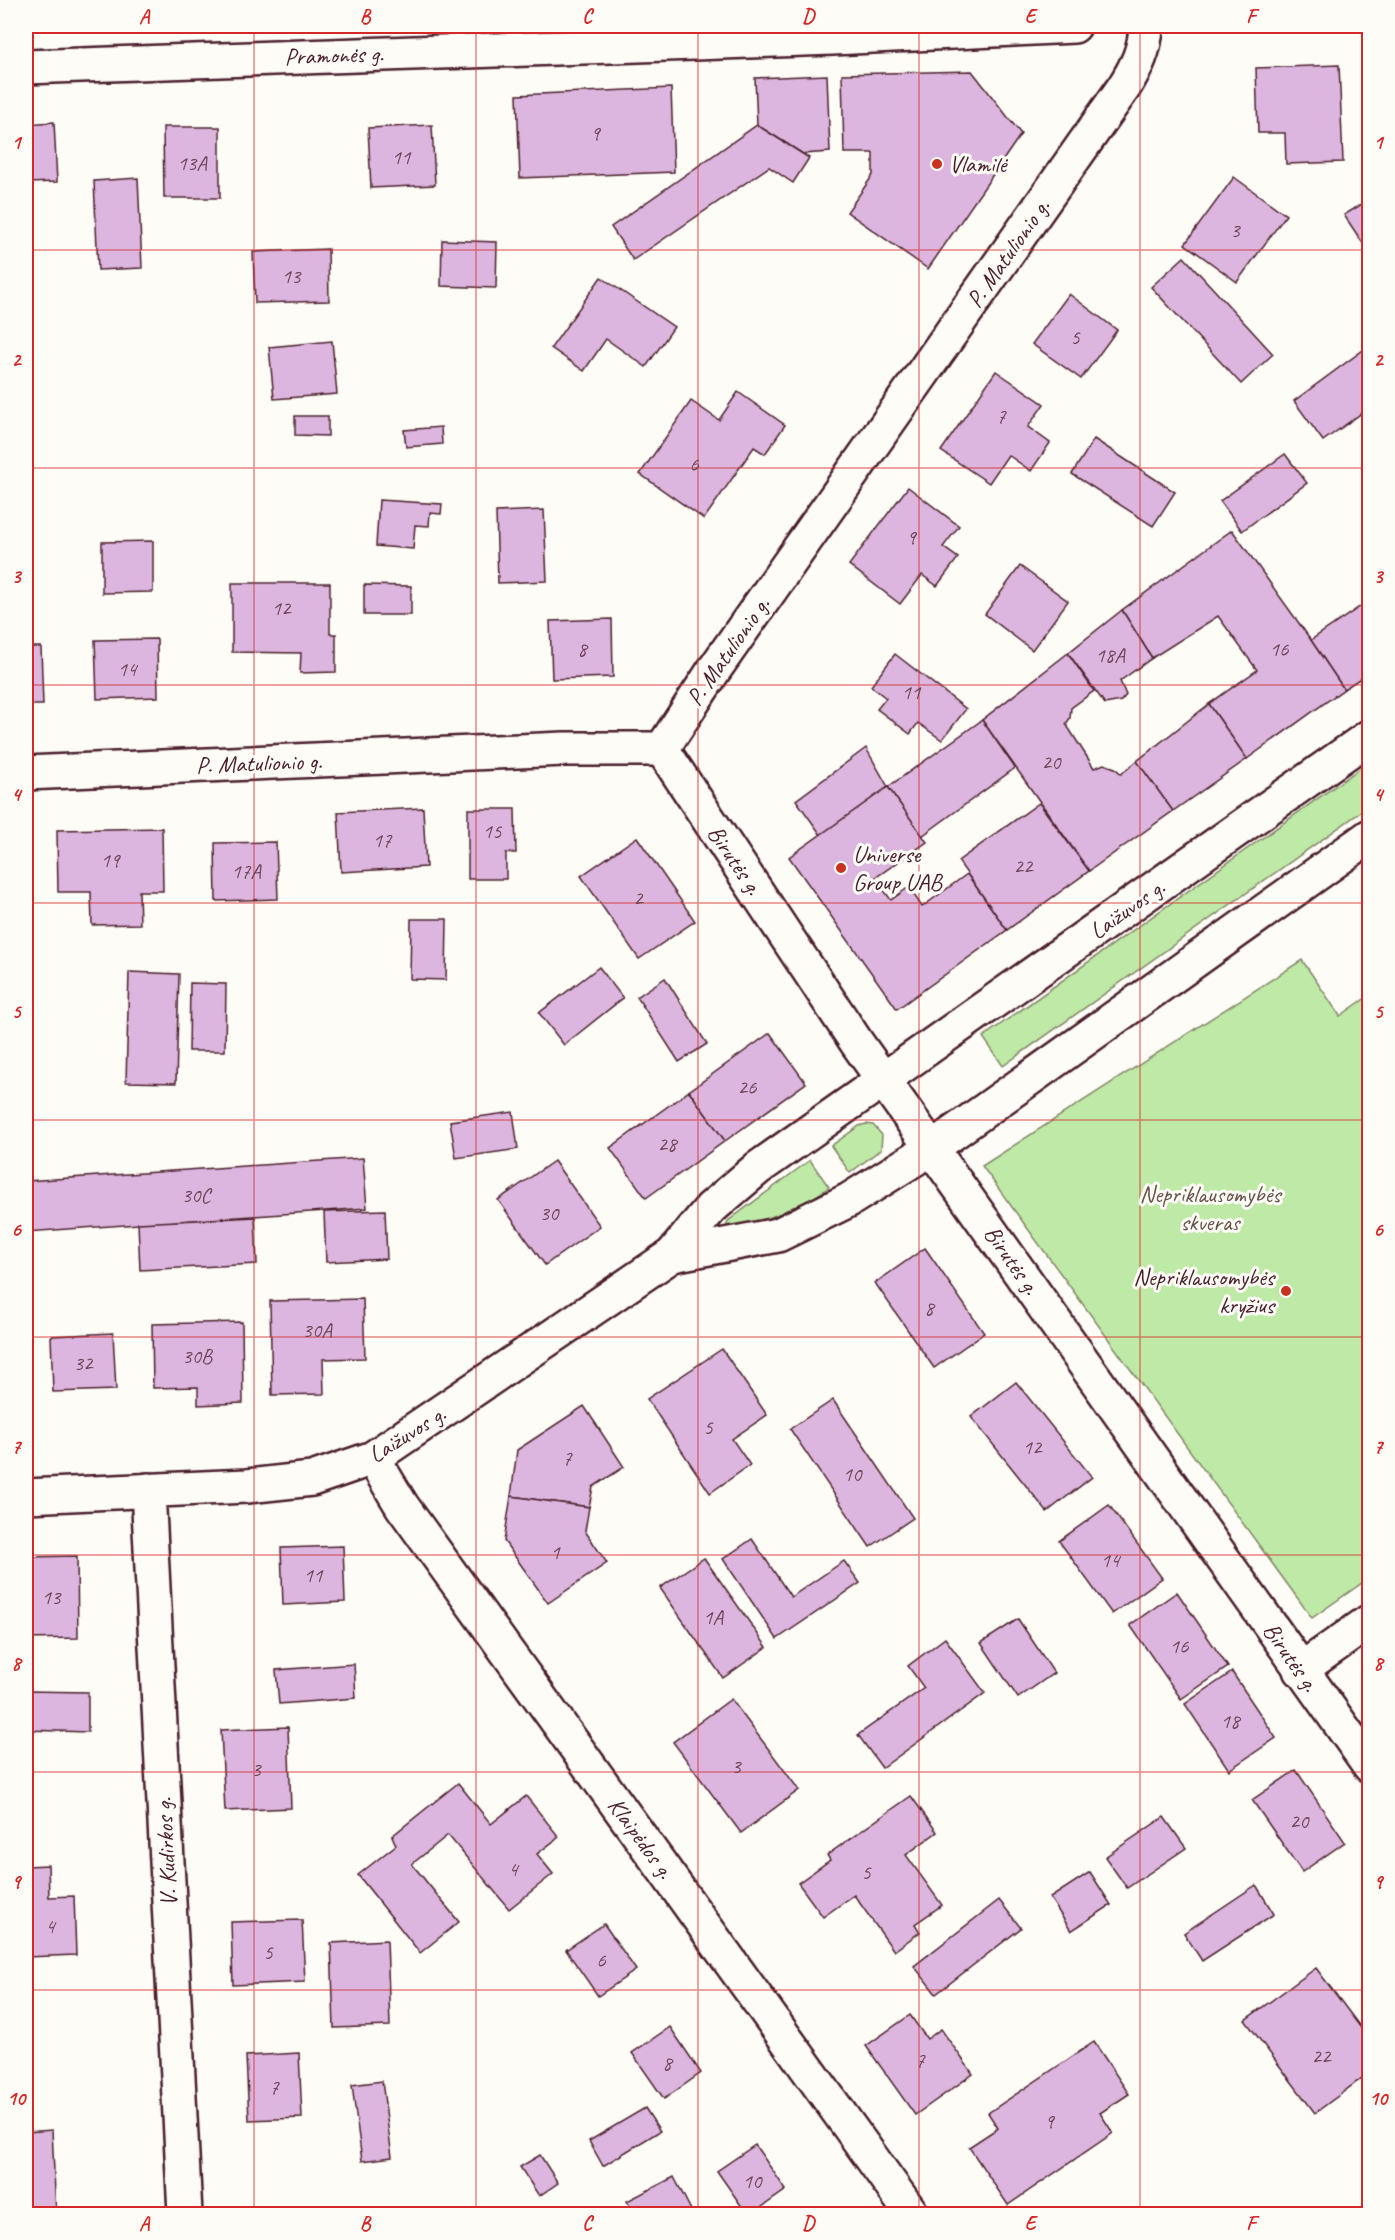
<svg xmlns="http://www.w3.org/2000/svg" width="1395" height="2240" font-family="Caveat,sans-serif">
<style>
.green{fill:#bee9a6;stroke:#848468;stroke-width:1.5}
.building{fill:#dcb6de;stroke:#4a1f2b;stroke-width:1.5}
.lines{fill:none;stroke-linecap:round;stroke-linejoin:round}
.minor-casing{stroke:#4a1f2b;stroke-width:38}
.secondary-casing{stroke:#4a1f2b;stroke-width:38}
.minor{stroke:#fdfcf7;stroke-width:33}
.secondary{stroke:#fdfcf7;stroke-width:33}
.grid{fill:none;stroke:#d62828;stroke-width:1.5;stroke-opacity:0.55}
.poi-dot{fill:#c8321e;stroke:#fdfcf7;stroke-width:2}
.labels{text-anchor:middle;stroke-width:6;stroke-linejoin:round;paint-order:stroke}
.number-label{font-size:21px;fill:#6e4558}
.street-label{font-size:24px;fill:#4a1f2b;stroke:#fdfcf7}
.poi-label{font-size:24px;fill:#4a1f2b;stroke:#fdfcf7;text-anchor:start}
.park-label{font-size:24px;fill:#67524a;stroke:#fdfcf7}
.neatline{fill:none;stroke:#d62828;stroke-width:2}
.grid-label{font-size:20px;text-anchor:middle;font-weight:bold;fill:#d62828}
</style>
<rect width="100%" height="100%" fill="#fdfcf7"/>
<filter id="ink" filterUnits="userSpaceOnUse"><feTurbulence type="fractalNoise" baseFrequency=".0167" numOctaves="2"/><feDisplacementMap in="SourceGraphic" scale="12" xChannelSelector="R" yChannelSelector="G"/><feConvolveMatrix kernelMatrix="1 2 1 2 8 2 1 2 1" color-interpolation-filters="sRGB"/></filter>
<g filter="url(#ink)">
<g class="green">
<path d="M 1369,762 L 1369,806 L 1003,1066 L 983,1037 Z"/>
<path d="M 1302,960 L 1340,1016 L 1370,995 L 1369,1578 L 1312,1618 L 982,1166 Z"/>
<path d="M 866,1124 L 873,1125 L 882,1135 L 881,1149 L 850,1173 L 831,1146 L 859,1126 Z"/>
<path d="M 810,1160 L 829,1187 L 807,1202 L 735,1232 L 728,1230 L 726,1228 L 728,1221 Z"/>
</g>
<g class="building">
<path d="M 1339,65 L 1343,162 L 1286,164 L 1285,133 L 1258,133 L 1256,68 Z"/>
<path d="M 972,71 L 1021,134 L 928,269 L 847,212 L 873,175 L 873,153 L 844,153 L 842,74 Z"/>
<path d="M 827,75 L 830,152 L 803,154 L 757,125 L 755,78 Z"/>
<path d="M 671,88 L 674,172 L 520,178 L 517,95 Z"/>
<path d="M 54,122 L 57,182 L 26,183 L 26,124 Z"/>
<path d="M 432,125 L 435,185 L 371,188 L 368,128 Z"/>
<path d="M 757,125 L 809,158 L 793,183 L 769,167 L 633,260 L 611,227 Z"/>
<path d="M 163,127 L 220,127 L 220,198 L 164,198 Z"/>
<path d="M 1234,177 L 1286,215 L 1237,282 L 1185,244 Z"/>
<path d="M 138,178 L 142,268 L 98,270 L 94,181 Z"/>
<path d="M 1370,199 L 1370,254 L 1344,215 Z"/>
<path d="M 442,240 L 497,242 L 496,288 L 441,286 Z"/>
<path d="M 328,249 L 329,301 L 255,303 L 253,252 Z"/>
<path d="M 1184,257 L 1273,354 L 1241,384 L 1151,287 Z"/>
<path d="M 601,277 L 674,327 L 646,367 L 606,339 L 584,371 L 551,348 Z"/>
<path d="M 1069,294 L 1117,330 L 1081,379 L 1032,344 Z"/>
<path d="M 332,341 L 337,394 L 274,399 L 269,347 Z"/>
<path d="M 1370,345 L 1370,407 L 1323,441 L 1294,401 Z"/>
<path d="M 996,371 L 1044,404 L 1028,427 L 1050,443 L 1031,471 L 1008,455 L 989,483 L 941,451 Z"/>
<path d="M 738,392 L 785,425 L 765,454 L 754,447 L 704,519 L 640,474 L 691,401 L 719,420 Z"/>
<path d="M 295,416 L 328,416 L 328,436 L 295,435 Z"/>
<path d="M 441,427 L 442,444 L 406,447 L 404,430 Z"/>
<path d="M 1094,439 L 1175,492 L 1153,526 L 1072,474 Z"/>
<path d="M 1285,454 L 1307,483 L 1242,531 L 1220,501 Z"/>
<path d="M 1370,462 L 1370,478 L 1362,468 Z"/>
<path d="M 908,487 L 959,526 L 943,547 L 958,558 L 937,586 L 922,575 L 900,604 L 849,565 Z"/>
<path d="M 379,500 L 442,504 L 441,514 L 430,513 L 429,526 L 415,525 L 413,549 L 376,546 Z"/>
<path d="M 544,510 L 547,581 L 498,583 L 496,512 Z"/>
<path d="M 1232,530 L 1311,640 L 1344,689 L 1247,759 L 1209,704 L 1257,670 L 1218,616 L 1152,658 L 1122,610 Z"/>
<path d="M 153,541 L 153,592 L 102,593 L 102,542 Z"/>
<path d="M 1020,566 L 1068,601 L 1032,650 L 985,614 Z"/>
<path d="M 232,583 L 330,583 L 330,634 L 336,634 L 336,672 L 300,673 L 301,653 L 232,652 Z"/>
<path d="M 364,585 L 411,586 L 411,615 L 364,615 Z"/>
<path d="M 1370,600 L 1370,672 L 1344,689 L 1311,640 Z"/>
<path d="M 1122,610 L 1152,658 L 1120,681 L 1126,695 L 1121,701 L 1105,704 L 1068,653 Z"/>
<path d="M 612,619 L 613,677 L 552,679 L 550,621 Z"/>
<path d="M 157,639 L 158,697 L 97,699 L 95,640 Z"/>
<path d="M 26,647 L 41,647 L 43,705 L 26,705 Z"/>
<path d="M 1068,653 L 1094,691 L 1071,708 L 1070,718 L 1066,724 L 1094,768 L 1104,764 L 1115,768 L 1121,774 L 1137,761 L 1173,811 L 1089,871 L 982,720 Z"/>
<path d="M 895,654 L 966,709 L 942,740 L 918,723 L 910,734 L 877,709 L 886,698 L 871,686 Z"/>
<path d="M 1209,704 L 1247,759 L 1173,811 L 1137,761 Z"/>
<path d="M 982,720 L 1015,768 L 922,836 L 888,787 Z"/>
<path d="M 866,748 L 888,787 L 821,835 L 796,800 Z"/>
<path d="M 888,787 L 927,842 L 875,878 L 891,900 L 909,887 L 922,907 L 967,874 L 1007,930 L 897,1009 L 789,857 Z"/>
<path d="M 1039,803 L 1089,871 L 1007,930 L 958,861 Z"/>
<path d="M 423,808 L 426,867 L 341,872 L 338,812 Z"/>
<path d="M 468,809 L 515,809 L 516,853 L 506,853 L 506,879 L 468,879 Z"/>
<path d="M 162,828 L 163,891 L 139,891 L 140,924 L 92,925 L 91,892 L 58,892 L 57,830 Z"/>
<path d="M 637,837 L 695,921 L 639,959 L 581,876 Z"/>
<path d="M 276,842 L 278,899 L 216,901 L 215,843 Z"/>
<path d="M 411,919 L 447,919 L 446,980 L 410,979 Z"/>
<path d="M 599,967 L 623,998 L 564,1045 L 539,1013 Z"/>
<path d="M 129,972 L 179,974 L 176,1083 L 126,1082 Z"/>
<path d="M 665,978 L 707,1044 L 679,1062 L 637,997 Z"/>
<path d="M 190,983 L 226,984 L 225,1051 L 189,1051 Z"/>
<path d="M 770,1033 L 806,1083 L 725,1141 L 689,1091 Z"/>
<path d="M 689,1091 L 725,1141 L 646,1198 L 610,1148 Z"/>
<path d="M 513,1112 L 518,1149 L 456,1158 L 450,1121 Z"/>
<path d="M 363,1158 L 367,1208 L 26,1232 L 26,1181 Z"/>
<path d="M 554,1161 L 600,1226 L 545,1265 L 498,1200 Z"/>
<path d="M 385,1210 L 387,1259 L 326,1262 L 324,1212 Z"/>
<path d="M 255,1217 L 257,1264 L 140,1270 L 138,1223 Z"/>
<path d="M 925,1248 L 984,1333 L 934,1368 L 875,1283 Z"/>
<path d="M 363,1299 L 365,1358 L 323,1359 L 324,1394 L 272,1395 L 270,1301 Z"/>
<path d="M 242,1322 L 243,1403 L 198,1405 L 198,1387 L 153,1388 L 152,1324 Z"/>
<path d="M 113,1333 L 116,1390 L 53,1392 L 51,1336 Z"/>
<path d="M 722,1349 L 767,1415 L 732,1439 L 750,1465 L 710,1493 L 647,1399 Z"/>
<path d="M 1016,1382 L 1092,1477 L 1047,1512 L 971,1417 Z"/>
<path d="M 833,1400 L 913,1518 L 870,1547 L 790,1429 Z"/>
<path d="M 584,1406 L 624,1467 L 593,1487 L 589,1507 L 511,1496 L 517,1450 Z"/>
<path d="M 511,1496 L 589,1507 L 585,1531 L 607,1563 L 548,1603 L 504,1541 Z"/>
<path d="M 1109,1505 L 1162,1578 L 1112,1614 L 1059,1541 Z"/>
<path d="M 752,1539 L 791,1597 L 844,1561 L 860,1583 L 777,1639 L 723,1559 Z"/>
<path d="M 343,1546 L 345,1602 L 283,1605 L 281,1548 Z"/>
<path d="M 77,1556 L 78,1638 L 26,1639 L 26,1557 Z"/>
<path d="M 704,1558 L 767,1647 L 723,1678 L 660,1588 Z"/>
<path d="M 1177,1592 L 1228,1667 L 1181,1699 L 1130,1625 Z"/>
<path d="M 1018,1619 L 1054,1673 L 1018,1698 L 981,1643 Z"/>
<path d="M 945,1638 L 985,1693 L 882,1768 L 858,1735 L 924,1688 L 908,1666 Z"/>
<path d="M 354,1664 L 356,1698 L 279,1704 L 276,1670 Z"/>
<path d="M 1232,1672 L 1276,1738 L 1229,1770 L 1185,1704 Z"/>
<path d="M 26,1691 L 88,1692 L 88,1732 L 26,1730 Z"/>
<path d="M 731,1699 L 799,1790 L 741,1833 L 673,1742 Z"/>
<path d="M 288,1727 L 291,1808 L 225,1811 L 221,1730 Z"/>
<path d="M 1296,1770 L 1345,1842 L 1302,1872 L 1252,1800 Z"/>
<path d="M 458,1783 L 491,1824 L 526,1796 L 559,1837 L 537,1854 L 553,1874 L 509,1909 L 448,1835 L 412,1864 L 459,1922 L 420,1953 L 358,1875 L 396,1845 L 392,1836 Z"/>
<path d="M 911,1796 L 937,1832 L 906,1855 L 942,1905 L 915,1924 L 920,1932 L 894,1951 L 854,1895 L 823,1917 L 798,1883 L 830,1860 L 827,1855 Z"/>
<path d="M 1164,1817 L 1186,1848 L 1127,1888 L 1105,1857 Z"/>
<path d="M 48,1865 L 49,1897 L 74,1896 L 76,1955 L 26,1957 L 26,1866 Z"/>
<path d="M 1090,1872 L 1111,1905 L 1071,1931 L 1050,1898 Z"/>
<path d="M 1256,1885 L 1274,1914 L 1202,1961 L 1184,1933 Z"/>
<path d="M 999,1900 L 1021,1928 L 936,1994 L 914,1966 Z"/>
<path d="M 302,1920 L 305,1982 L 233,1985 L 231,1922 Z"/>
<path d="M 604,1924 L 636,1970 L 598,1996 L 566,1950 Z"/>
<path d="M 387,1940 L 390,2026 L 334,2028 L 331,1943 Z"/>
<path d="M 1316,1968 L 1370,2040 L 1370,2072 L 1315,2113 L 1245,2020 Z"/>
<path d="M 910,2015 L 927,2039 L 941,2029 L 973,2074 L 915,2115 L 866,2046 Z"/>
<path d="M 670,2027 L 701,2073 L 664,2099 L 632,2053 Z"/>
<path d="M 1094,2042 L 1129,2094 L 1100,2113 L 1113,2133 L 1008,2205 L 969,2147 L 998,2128 L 988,2113 Z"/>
<path d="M 299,2053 L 302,2118 L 249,2120 L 246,2056 Z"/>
<path d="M 382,2081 L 392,2157 L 362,2161 L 352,2085 Z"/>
<path d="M 645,2108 L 660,2131 L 603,2166 L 589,2141 Z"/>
<path d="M 52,2130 L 56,2214 L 26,2214 L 26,2132 Z"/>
<path d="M 755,2145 L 786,2190 L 752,2214 L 747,2214 L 717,2171 Z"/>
<path d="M 540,2155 L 558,2183 L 539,2196 L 520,2167 Z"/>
<path d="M 674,2177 L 693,2214 L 634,2214 L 627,2201 Z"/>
</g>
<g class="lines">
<defs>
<g id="minor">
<path d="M 26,67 L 833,38 L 1074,26"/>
<path d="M 662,749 L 857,1043 L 1370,1766"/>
<path d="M 26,773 L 564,749 L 662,749 L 714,670 L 1124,87 C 1137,66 1145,50 1146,26"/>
<path d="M 373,1458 L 402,1506 L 912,2214"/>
<path d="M 148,1490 L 185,2214"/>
<path d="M 1300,1670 L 1370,1621"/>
</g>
<g id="secondary">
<path d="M 672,1255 L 778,1235 L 849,1200 L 932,1148 L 1370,836"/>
<path d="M 26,1496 L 247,1486 L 312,1479 L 373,1458 L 672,1255 L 711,1208 L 758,1168 L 1370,736"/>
</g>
</defs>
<use href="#minor" class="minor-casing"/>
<use href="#secondary" class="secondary-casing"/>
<use href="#minor" class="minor"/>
<use href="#secondary" class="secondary"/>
</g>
</g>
<path class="grid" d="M 254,26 L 254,2214M 476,26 L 476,2214M 698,26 L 698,2214M 919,26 L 919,2214M 1140,26 L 1140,2214M 26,250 L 1370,250M 26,468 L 1370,468M 26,685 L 1370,685M 26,903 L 1370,903M 26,1120 L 1370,1120M 26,1337 L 1370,1337M 26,1555 L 1370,1555M 26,1772 L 1370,1772M 26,1990 L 1370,1990"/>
<g class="poi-dot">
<circle cx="937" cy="164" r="6"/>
<circle cx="841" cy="868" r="6"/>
<circle cx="1286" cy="1291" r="6"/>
</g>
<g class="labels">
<g class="number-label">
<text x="595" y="140">9</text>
<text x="401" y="164">11</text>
<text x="192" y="170">13A</text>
<text x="1235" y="237">3</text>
<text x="291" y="283">13</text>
<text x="1075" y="344">5</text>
<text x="1001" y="423">7</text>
<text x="694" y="471">6</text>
<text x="911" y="544">9</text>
<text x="281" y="615">12</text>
<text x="582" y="656">8</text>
<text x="1279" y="656">16</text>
<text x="1110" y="662">18A</text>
<text x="127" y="676">14</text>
<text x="911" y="699">11</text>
<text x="1051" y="769">20</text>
<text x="492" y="838">15</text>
<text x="382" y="847">17</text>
<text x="110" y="867">19</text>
<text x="1023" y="873">22</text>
<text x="246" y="878">17A</text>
<text x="638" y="905">2</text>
<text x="747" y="1094">26</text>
<text x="667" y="1151">28</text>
<text x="196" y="1202">30C</text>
<text x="549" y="1220">30</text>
<text x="929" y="1315">8</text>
<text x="317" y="1337">30A</text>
<text x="197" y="1363">30B</text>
<text x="83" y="1370">32</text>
<text x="708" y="1434">5</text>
<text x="1032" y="1454">12</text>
<text x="567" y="1465">7</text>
<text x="852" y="1481">10</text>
<text x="555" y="1559">1</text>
<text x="1110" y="1567">14</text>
<text x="313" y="1582">11</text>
<text x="51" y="1604">13</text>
<text x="713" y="1624">1A</text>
<text x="1179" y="1653">16</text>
<text x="1230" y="1728">18</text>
<text x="736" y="1773">3</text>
<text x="256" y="1776">3</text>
<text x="1299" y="1828">20</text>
<text x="513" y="1876">4</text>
<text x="866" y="1879">5</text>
<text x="50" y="1933">4</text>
<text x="268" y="1959">5</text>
<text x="601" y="1967">6</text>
<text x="1321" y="2063">22</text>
<text x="920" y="2067">7</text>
<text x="667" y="2070">8</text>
<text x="274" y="2094">7</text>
<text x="1049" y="2128">9</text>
<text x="752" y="2188">10</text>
</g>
<g class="street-label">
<text transform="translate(334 55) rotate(-2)" y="8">Pramonės g.</text>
<text transform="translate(1008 253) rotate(-55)" y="8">P. Matulionio g.</text>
<text transform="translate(728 651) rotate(-55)" y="8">P. Matulionio g.</text>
<text transform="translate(259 763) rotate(-2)" y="8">P. Matulionio g.</text>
<text transform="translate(735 860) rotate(56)" y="8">Birutės g.</text>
<text transform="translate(1127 909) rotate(-35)" y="8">Laižuvos g.</text>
<text transform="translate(1012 1260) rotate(55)" y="8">Birutės g.</text>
<text transform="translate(407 1434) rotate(-32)" y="8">Laižuvos g.</text>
<text transform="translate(1291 1657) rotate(55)" y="8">Birutės g.</text>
<text transform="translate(641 1838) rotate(54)" y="8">Klaipėdos g.</text>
<text transform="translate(166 1852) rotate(-93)" y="8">V. Kudirkos g.</text>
</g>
<g class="poi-label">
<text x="949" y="172">Vlamilė</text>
<text x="853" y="862">Universe<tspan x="853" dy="28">Group UAB</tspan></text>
<text x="1274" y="1285" text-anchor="end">Nepriklausomybės<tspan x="1274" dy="28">kryžius</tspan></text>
</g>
<g class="park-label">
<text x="1210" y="1202">Nepriklausomybės<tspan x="1210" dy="28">skveras</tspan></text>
</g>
</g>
<rect width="1395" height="2240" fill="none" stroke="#fdfcf7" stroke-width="66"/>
<rect x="33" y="33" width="1329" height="2174" class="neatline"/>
<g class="grid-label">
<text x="144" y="23">A</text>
<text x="365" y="23">B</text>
<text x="587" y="23">C</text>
<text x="808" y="23">D</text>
<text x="1030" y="23">E</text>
<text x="1251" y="23">F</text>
<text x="16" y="149">1</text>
<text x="1378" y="149">1</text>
<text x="16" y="366">2</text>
<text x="1378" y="366">2</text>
<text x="16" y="583">3</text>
<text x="1378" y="583">3</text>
<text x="16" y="801">4</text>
<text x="1378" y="801">4</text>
<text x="16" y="1018">5</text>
<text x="1378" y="1018">5</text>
<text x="16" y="1236">6</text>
<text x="1378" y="1236">6</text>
<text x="16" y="1453">7</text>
<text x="1378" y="1453">7</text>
<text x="16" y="1670">8</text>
<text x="1378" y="1670">8</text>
<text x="16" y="1888">9</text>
<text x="1378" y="1888">9</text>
<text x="16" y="2105">10</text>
<text x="1378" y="2105">10</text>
<text x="144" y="2230">A</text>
<text x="365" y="2230">B</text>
<text x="587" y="2230">C</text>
<text x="808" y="2230">D</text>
<text x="1030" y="2230">E</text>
<text x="1251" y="2230">F</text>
</g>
</svg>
